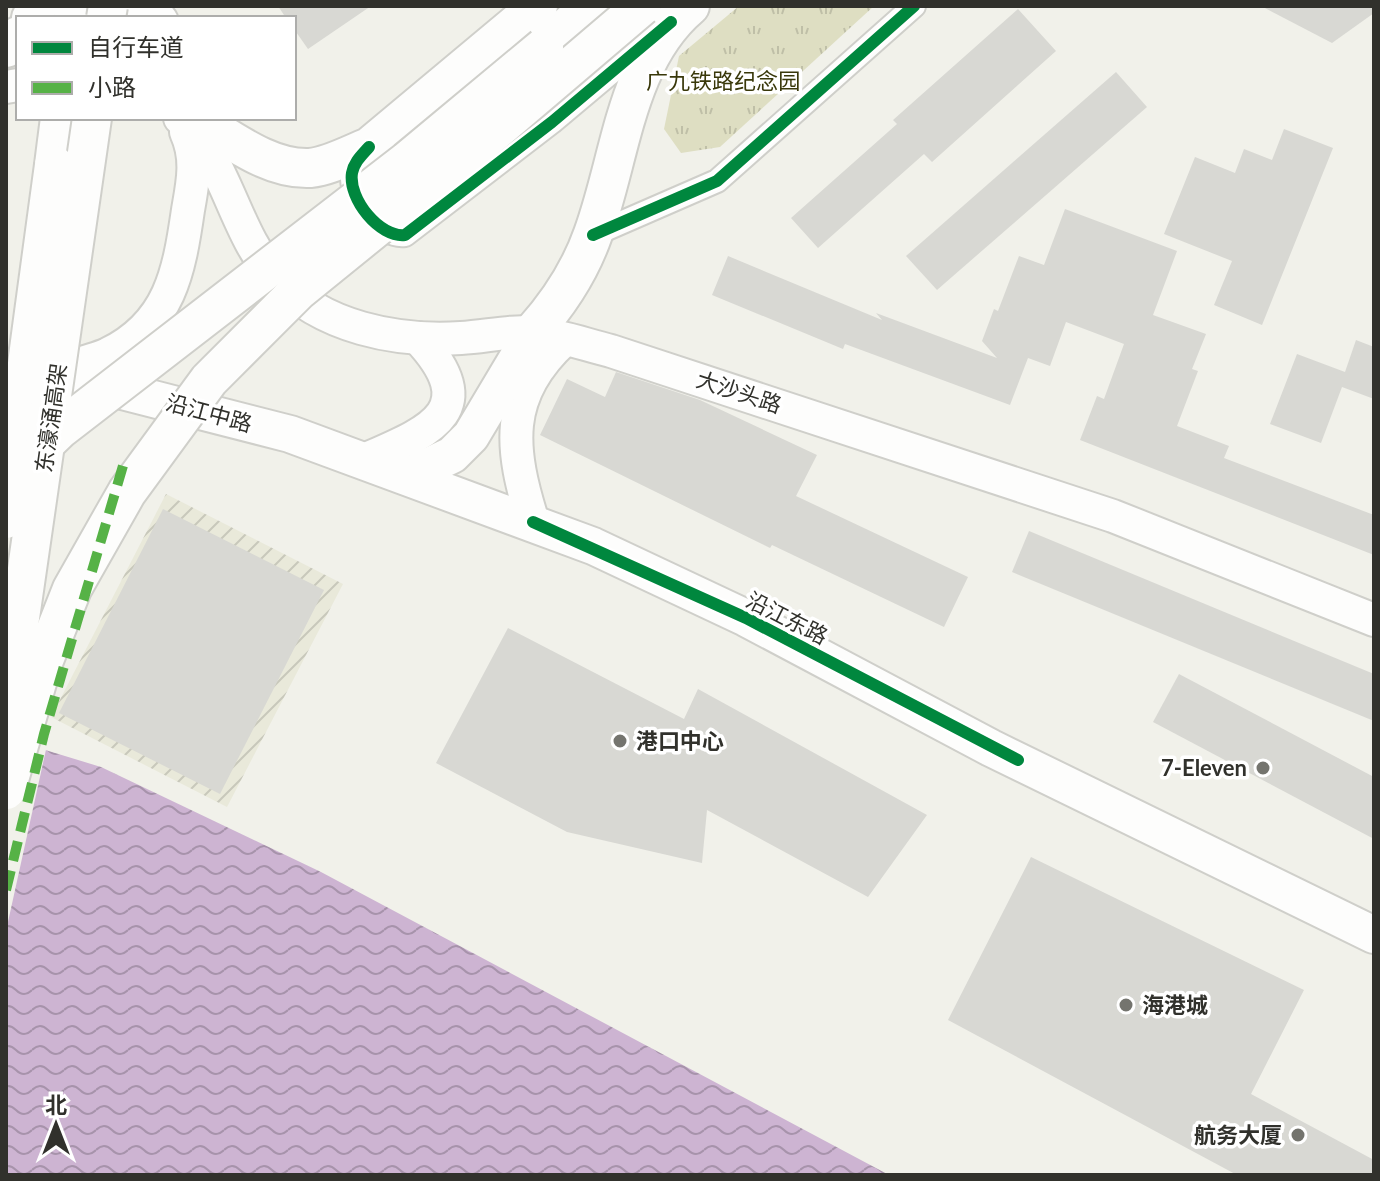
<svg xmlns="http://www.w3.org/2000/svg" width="1380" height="1181" font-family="Lato,'Noto Sans SC',sans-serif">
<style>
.industrial{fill:url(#industrial-furrows)}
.park{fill:url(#park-tufts)}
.water{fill:url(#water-waves)}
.pier{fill:#f1f1ea}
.building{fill:#d8d8d3}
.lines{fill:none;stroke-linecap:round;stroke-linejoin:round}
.minor-casing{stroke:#cfcfca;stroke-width:26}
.secondary-casing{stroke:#cfcfca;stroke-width:36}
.primary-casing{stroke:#cfcfca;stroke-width:40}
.trunk-casing{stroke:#cfcfca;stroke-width:42}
.minor{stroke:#fdfdfc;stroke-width:22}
.secondary{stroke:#fdfdfc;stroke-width:32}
.primary{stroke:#fdfdfc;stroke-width:36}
.trunk{stroke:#fdfdfc;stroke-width:38}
.trunk-bridge-casing{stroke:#cfcfca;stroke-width:42;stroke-linecap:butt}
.trunk-bridge{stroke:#fdfdfc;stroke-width:38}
.quiet{stroke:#56b246;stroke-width:10;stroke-dasharray:20 10;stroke-linecap:butt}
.cycleway-casing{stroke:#fff;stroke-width:17}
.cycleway{stroke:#00873e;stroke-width:12}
.poi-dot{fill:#74746e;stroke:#fff;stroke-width:3}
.labels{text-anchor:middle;stroke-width:7;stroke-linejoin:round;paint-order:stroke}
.park-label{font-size:22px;fill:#39380a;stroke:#fff}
.street-label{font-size:22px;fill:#31312c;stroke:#fff}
.poi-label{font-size:22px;font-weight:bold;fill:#31312c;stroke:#fff;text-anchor:start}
</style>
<defs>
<pattern id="industrial-furrows" width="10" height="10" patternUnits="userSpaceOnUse" patternTransform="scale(2)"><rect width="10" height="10" fill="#e9e9da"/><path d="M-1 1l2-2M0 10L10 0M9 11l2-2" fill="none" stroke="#c8c8bb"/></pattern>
<pattern id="park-tufts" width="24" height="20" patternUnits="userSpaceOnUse" patternTransform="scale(2)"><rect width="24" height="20" fill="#dedec2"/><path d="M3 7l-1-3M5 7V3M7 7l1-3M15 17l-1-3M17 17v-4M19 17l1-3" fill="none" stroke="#bfbfa7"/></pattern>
<pattern id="water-waves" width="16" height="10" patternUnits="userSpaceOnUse" patternTransform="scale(2)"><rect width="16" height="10" fill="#cdb4d2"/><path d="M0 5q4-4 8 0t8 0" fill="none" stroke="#a793ab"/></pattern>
</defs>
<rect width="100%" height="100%" fill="#f1f1ea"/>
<path class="industrial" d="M 166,494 L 343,584 L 227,807 L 51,717 Z"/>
<path class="park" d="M 739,6 L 874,6 L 720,147 L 681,153 L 664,129 L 679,56 Z"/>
<path class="water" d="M 6,738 L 101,767 L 321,872 L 889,1175 L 6,1175 Z"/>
<path class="pier" d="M 6,734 L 47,745 L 6,931 Z"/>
<g class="building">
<path d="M 278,6 L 371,6 L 308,49 L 294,29 L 294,18 L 286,18 Z"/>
<path d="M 1261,6 L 1374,6 L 1374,13 L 1332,43 Z"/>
<path d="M 1018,9 L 1056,51 L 932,162 L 924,154 L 818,248 L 791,218 L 897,124 L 893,120 Z"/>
<path d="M 1116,72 L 1147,107 L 937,290 L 906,256 Z"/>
<path d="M 1284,129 L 1333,148 L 1262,325 L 1214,305 L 1232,261 L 1164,234 L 1195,157 L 1235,173 L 1244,149 L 1272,160 Z"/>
<path d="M 1065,209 L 1177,251 L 1153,315 L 1206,334 L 1192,369 L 1198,371 L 1177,426 L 1229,446 L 1224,458 L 1374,515 L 1374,555 L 1080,440 L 1097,396 L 1104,399 L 1124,344 L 1066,322 L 1050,366 L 1028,358 L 1010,405 L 845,344 L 843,349 L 712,295 L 728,256 L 882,320 L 876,313 L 997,358 L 982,341 L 994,309 L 998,311 L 1019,256 L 1044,265 Z"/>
<path d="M 1356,340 L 1374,347 L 1374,399 L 1342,387 L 1321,443 L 1270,424 L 1297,354 L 1345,372 Z"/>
<path d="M 616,372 L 700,400 L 817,455 L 796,496 L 968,577 L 944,627 L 772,545 L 770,548 L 540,435 L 567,379 L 605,397 Z"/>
<path d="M 163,509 L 324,590 L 220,794 L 59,713 Z"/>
<path d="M 1029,531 L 1374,674 L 1374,721 L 1012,572 Z"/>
<path d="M 508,628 L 684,719 L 698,689 L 927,815 L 868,897 L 707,810 L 702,863 L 567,832 L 436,763 Z"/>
<path d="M 1179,674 L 1374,777 L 1374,839 L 1153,722 Z"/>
<path d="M 1031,857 L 1304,990 L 1251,1094 L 1374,1160 L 1374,1175 L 1237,1175 L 948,1020 Z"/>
</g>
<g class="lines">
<defs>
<g id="minor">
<path d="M 121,6 L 163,14 L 166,18"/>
<path d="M 366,151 C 358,159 351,167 352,179 C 353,203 380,238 405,235 L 552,122 L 652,38"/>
<path d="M 593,235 L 717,181 L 914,6"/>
</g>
<g id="secondary">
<path d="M 6,87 L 18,85"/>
<path d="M 180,118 C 228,161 233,232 276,278 C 322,328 397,342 461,338 C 485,337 511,330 534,333 C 560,335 586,345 611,351 L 1113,516 L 1374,620"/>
<path d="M 48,372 C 67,366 90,362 108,354 C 170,324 179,272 188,210 C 193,182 198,158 186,132"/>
<path d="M 364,460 C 428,432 486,411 418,338"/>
<path d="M 533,522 C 510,449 503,396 564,340"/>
</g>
<g id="primary">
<path d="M 6,367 L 48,372 L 290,434 L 593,546 L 746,618 L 991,748 L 1374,935"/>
<path d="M 408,476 L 452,455 L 471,436 L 533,332"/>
</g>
<g id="trunk">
<path d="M 31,18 L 38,6"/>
<path d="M 73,18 L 75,6"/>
<path d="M 544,47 L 591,6"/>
<path d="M 6,48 L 18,36"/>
<path d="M 195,118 C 228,137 268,170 310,168 C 330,166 351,154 369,147 L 538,6"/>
<path d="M 54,165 L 60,118"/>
<path d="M 533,332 C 559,303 580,271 593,234 C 621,158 625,61 690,6"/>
</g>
</defs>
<use href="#minor" class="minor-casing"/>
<use href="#secondary" class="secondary-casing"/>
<use href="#primary" class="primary-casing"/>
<use href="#trunk" class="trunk-casing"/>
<use href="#minor" class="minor"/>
<use href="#secondary" class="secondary"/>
<use href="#primary" class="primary"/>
<use href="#trunk" class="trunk"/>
<defs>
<g id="trunk-bridge">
<path d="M 106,18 L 108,6"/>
<path d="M 6,481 L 59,430 L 407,161 L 544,47"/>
<path d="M 6,519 L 54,165"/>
<path d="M 6,715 L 92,118"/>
<path d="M 6,790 L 42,665 L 72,589 L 127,492 L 209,380 L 298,291 L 494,132 L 642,6"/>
</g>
</defs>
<use href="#trunk-bridge" class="trunk-bridge-casing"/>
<use href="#trunk-bridge" class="trunk-bridge"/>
<path class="quiet" d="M 6,890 L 44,734 L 125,459"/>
<defs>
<g id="cycleway">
<path d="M 369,147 C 362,155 354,162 352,173 C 348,199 380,238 405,235 L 552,122 L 671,22"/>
<path d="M 593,235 L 717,181 L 914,6"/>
<path d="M 533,522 L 746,618 L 1018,760"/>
</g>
</defs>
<use href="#cycleway" class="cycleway-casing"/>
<use href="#cycleway" class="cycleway"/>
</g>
<g class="poi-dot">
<circle cx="620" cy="741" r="8"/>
<circle cx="1263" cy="768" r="8"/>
<circle cx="1126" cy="1005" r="8"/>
<circle cx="1298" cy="1135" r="8"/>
</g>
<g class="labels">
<g class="park-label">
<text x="723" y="89">广九铁路纪念园</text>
</g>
<g class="street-label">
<text transform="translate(739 392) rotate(18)" y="8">大沙头路</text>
<text transform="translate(209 413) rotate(15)" y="8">沿江中路</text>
<text transform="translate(51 418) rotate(-82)" y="8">东濠涌高架</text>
<text transform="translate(787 618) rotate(27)" y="8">沿江东路</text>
</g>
<g class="poi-label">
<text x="636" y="749">港口中心</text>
<text x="1247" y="776" text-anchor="end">7-Eleven</text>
<text x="1142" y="1013">海港城</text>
<text x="1282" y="1143" text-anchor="end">航务大厦</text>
</g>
</g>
<rect width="1380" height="1181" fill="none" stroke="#31312c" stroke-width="16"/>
<rect x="16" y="16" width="280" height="104" fill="#ffffff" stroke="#adadab" stroke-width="2"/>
<rect x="32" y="42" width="40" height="12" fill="#00873e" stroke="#adadab" stroke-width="2"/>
<text x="88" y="56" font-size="24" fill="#31312c">自行车道</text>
<rect x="32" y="82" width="40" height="12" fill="#56b246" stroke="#adadab" stroke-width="2"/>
<text x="88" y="96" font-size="24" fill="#31312c">小路</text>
<g transform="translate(56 1125)" stroke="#ffffff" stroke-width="6" paint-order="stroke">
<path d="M0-6L14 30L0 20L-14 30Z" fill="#31312c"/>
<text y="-12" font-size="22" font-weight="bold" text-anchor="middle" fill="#31312c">北</text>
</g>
</svg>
